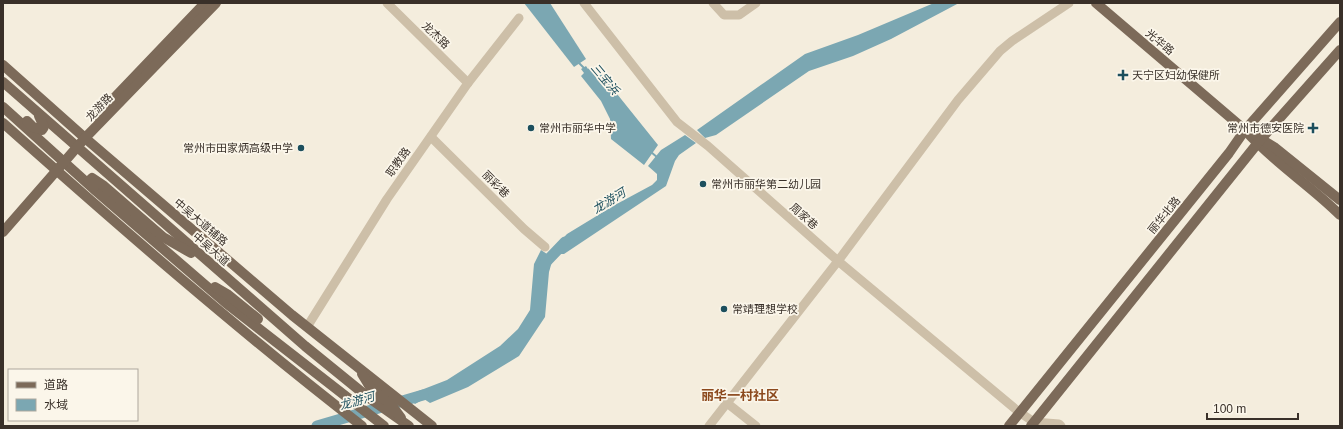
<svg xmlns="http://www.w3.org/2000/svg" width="1343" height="429" font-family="Helvetica,'Noto Sans SC',sans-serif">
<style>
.water{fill:#7ba7b2}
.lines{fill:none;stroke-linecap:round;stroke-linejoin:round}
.stream{stroke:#7ba7b2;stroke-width:2}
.river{stroke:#7ba7b2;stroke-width:11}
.minor{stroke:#cdbfa8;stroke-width:9}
.major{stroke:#7c6a59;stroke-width:10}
.poi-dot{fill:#1c4f5d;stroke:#fbf6ea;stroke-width:1.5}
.labels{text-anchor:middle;stroke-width:3.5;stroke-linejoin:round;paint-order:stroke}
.street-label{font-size:11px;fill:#393029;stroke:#fbf6ea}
.poi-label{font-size:11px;fill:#393029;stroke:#fbf6ea;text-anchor:start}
.water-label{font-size:12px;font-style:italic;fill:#1c4f5d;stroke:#fbf6ea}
.quarter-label{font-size:13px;font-weight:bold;fill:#8c491d;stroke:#fbf6ea}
</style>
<rect width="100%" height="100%" fill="#f4eddd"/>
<g class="water">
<path d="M 524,3 L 550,3 L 586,59 L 574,67 Z"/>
<path d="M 934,3 L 959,3 L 891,39 L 853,56 L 809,71 L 716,135 L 705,138 L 697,130 L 805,54 L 858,35 Z"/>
<path d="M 586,66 L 588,69 L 591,67 L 594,71 L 597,69 L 658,145 L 644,165 L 611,139 L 610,119 L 601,101 L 581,76 L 584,73 L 581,69 Z"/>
<path d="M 685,135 L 696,143 L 679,155 L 675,161 L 666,186 L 564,254 L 557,254 L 552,250 L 567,234 L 613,206 L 652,185 L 657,180 L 657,174 L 648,166 L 661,150 Z"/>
<path d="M 541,250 L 553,258 L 549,272 L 545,317 L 519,356 L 468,387 L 430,403 L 424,399 L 415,404 L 408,398 L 417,395 L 416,392 L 447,380 L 500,346 L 518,329 L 530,310 L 534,264 Z"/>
</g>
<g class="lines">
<g class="stream">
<path d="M 578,62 L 585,69"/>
<path d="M 651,152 L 658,158"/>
</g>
<g class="river">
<path d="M 544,268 L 545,263 L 565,242"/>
<path d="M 317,426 L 423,395"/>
</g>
<g class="minor">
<path d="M 387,3 L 468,83"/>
<path d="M 584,3 L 677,122 L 708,146 L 838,261 L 1019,412 L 1034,422 L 1059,424 L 1061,426"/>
<path d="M 713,3 L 724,15 L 739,15 L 756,3"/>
<path d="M 431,137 L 524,229 L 545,247"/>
<path d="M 307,327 L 387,199 L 468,83 L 519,18"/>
<path d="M 727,403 L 756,426"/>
<path d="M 709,426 L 838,261 L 958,100 L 1000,51 L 1012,41 L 1069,3"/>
</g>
<g class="major">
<path d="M 1096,3 L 1245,130 C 1273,162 1310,185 1340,215"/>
<path d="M 3,65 L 85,138 L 292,315 L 432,426"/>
<path d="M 3,82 L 305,346 L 369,398 L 409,426"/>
<path d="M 3,107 L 96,191 L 226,303 L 384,426"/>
<path d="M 97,116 L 205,3"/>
<path d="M 27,121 L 33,127 L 42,130 L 44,127 L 39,116"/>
<path d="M 3,123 C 120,227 238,330 362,426"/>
<path d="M 1256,136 L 1274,147 L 1340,200"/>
<path d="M 94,187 L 89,181 L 92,178 L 104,186 L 163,237 L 191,253"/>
<path d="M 3,232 L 85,138 L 216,3"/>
<path d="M 215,287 L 227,294 L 258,319"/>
<path d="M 362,374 L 370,387 L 393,407 L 401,418"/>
<path d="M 1009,426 L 1229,153 L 1245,130 L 1340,22"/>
<path d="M 1031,426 L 1261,139 L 1340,50"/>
</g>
</g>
<g class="poi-dot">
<path d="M1121 69h4v4h4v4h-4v4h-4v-4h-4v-4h4z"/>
<circle cx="531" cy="128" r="4"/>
<path d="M1311 122h4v4h4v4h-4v4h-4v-4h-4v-4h4z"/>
<circle cx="301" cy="148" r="4"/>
<circle cx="703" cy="184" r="4"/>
<circle cx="724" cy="309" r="4"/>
</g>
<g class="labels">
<g class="street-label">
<text transform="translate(436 35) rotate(44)" y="4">龙杰路</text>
<text transform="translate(1160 42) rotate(40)" y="4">光华路</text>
<text transform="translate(99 107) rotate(-46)" y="4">龙游路</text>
<text transform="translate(398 162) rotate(-55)" y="4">职教路</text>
<text transform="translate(496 184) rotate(45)" y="4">丽彩巷</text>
<text transform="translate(1164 215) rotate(-51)" y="4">丽华北路</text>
<text transform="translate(804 216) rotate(41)" y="4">周家巷</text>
<text transform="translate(201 222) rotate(40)" y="4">中吴大道辅路</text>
<text transform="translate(211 249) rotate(41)" y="4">中吴大道</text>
</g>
<g class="poi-label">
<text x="1132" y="79">天宁区妇幼保健所</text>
<text x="539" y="132">常州市丽华中学</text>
<text x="1304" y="132" text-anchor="end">常州市德安医院</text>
<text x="293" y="152" text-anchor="end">常州市田家炳高级中学</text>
<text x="711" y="188">常州市丽华第二幼儿园</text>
<text x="732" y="313">常靖理想学校</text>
</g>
<g class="water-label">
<text transform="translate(605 79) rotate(50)" y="4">三宝浜</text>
<text transform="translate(609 201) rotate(-31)" y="4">龙游河</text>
<text transform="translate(357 401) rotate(-16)" y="4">龙游河</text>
</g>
<g class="quarter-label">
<text x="740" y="400">丽华一村社区</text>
</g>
</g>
<rect width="1343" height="429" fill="none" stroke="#393029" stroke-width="8"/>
<rect x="8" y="369" width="130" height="52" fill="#fbf6ea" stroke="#ada79d"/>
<rect x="16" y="382" width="20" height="6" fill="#7c6a59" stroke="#ada79d"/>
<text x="44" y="389" font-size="12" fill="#393029">道路</text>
<rect x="16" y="399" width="20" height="12" fill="#7ba7b2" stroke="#ada79d"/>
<text x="44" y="409" font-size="12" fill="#393029">水域</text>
<path d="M1207 413v6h91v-6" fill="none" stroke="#393029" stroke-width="2"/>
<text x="1213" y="413" font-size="12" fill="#393029" stroke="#fbf6ea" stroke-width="3" paint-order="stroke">100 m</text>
</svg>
